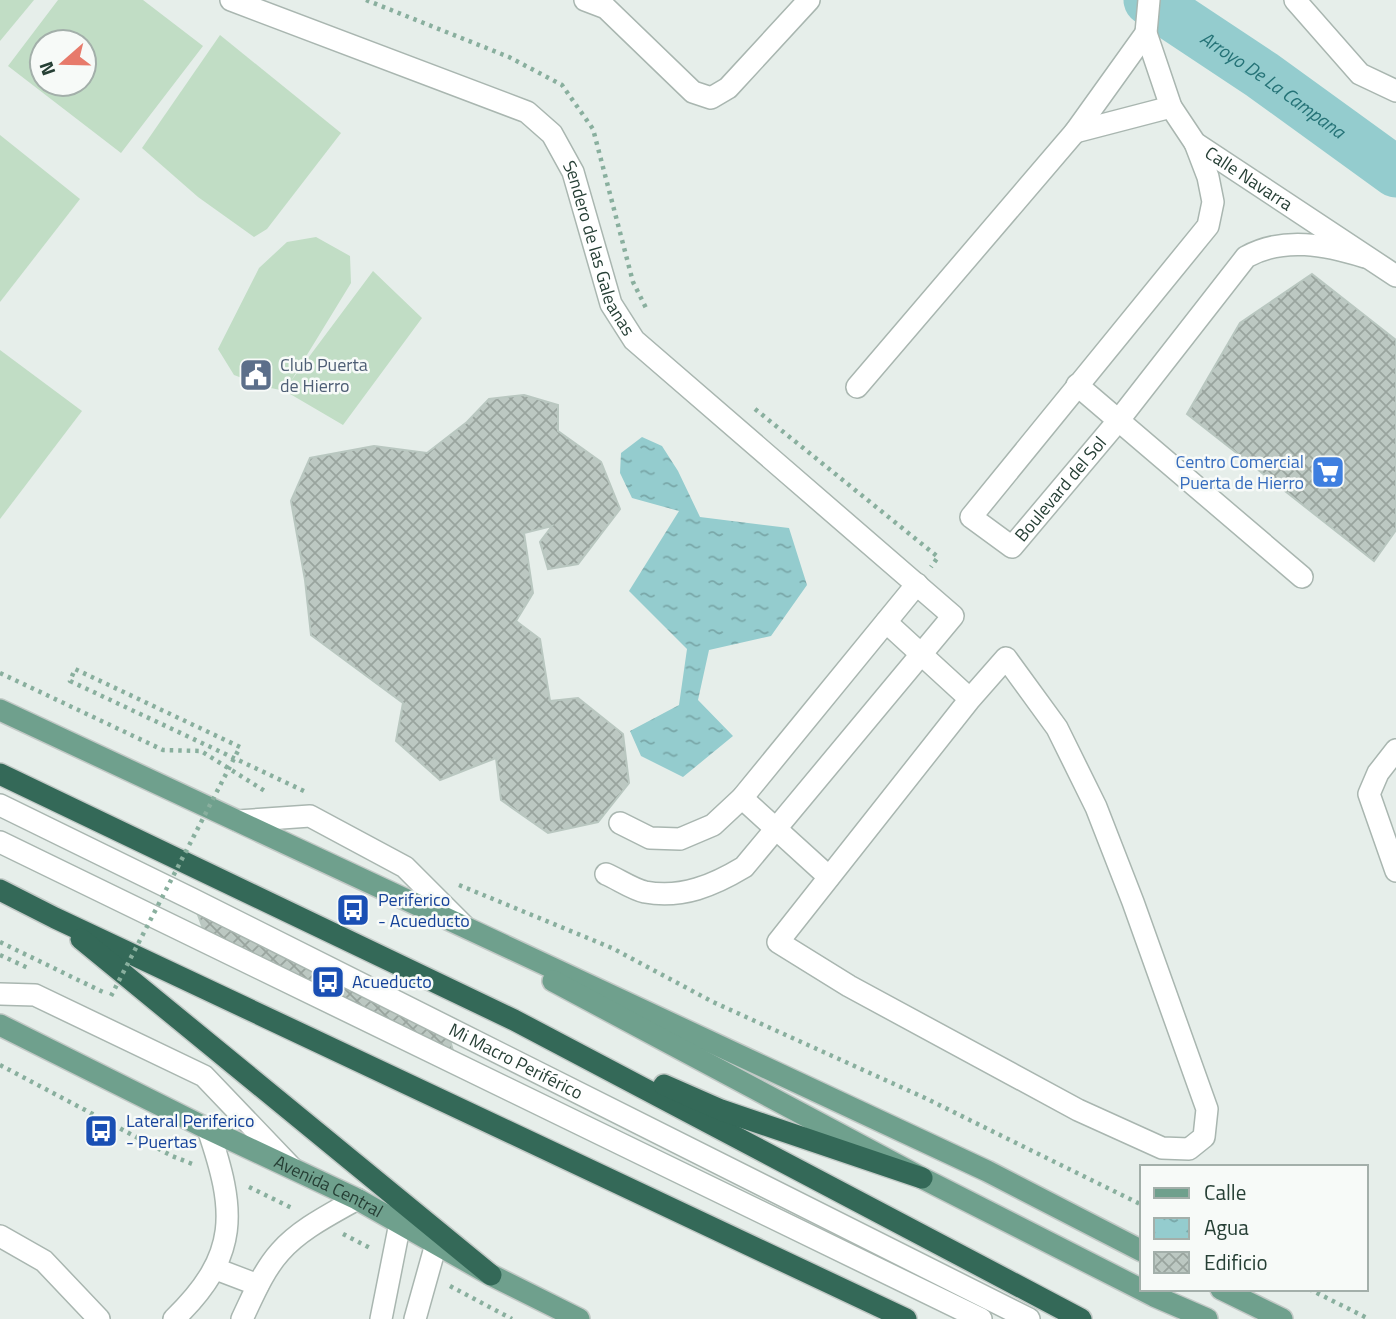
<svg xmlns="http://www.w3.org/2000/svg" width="1396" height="1319" font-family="'Titillium Web',sans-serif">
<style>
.pitch{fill:#c1ddc5;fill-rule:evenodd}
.water{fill:url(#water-ripples)}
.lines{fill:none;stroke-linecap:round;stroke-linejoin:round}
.river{stroke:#94ccce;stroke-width:51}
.building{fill:url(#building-cross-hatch);stroke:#b9c7c0;stroke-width:2}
.minor-casing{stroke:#a9b6b0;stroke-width:24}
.major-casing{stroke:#c2c9c6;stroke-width:24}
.highway-casing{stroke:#c2c9c6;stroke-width:24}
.path{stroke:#89af9e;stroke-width:4.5;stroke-dasharray:3.5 5;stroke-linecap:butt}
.minor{stroke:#fff;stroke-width:21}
.major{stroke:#6fa08d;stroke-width:21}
.highway{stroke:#346958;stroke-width:21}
.path-bridge{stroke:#89af9e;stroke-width:4.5;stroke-dasharray:3.5 5;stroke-linecap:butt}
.labels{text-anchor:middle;stroke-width:5;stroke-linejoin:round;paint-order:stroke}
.street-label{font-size:18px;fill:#263f35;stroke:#f7faf8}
.service-label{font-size:18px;fill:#4e5e75;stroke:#f7faf8;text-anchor:start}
.shop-label{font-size:18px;fill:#366cbe;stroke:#f7faf8;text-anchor:end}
.transit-label{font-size:18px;fill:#164399;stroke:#f7faf8;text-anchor:start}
.water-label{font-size:19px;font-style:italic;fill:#257377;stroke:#f7faf8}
</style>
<defs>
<pattern id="water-ripples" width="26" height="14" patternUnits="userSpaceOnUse" patternTransform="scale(1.75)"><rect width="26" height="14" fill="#94ccce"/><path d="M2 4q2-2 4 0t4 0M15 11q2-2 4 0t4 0" fill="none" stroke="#79a7a8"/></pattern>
<pattern id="building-cross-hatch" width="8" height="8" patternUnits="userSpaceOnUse" patternTransform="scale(1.75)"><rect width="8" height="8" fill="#bcc8c2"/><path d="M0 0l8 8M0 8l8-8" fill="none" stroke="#99a49e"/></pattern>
</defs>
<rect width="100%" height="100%" fill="#e6eeea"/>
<g class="pitch">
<path d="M 0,0 L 34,0 L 0,41 Z"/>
<path d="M 58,0 L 143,0 L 203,46 L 121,153 L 8,66 ZM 42,42 L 84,42 L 84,84 L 42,84 Z"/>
<path d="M 220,35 L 341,133 L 267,229 L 254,237 L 198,197 L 142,148 Z"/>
<path d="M 0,135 L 80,199 L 0,302 Z"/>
<path d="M 316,237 L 350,256 L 351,283 L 291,381 L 373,271 L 422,318 L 343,425 L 285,391 L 266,387 L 234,375 L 218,349 L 259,268 L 287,242 Z"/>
<path d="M 0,350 L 82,411 L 0,519 Z"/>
</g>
<path class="water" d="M 642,437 L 662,446 L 678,471 L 700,517 L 789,528 L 807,585 L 771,636 L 709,650 L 698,700 L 733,736 L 683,777 L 641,756 L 630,731 L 679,705 L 687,649 L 629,591 L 679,511 L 632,498 L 620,473 L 621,453 Z"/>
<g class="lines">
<path class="river" id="s1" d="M 1149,0 L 1262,75 L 1396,172"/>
</g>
<g class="building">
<path d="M 1312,274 L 1396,340 L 1396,530 L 1374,561 L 1187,414 L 1240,323 Z"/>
<path d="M 524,395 L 558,405 L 558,431 L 601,462 L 620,509 L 578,564 L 548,569 L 540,542 L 552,526 L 524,533 L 533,593 L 516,621 L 540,639 L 550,701 L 578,698 L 623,734 L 629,783 L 598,822 L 548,833 L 501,800 L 496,758 L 440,780 L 396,741 L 403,703 L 311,635 L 305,580 L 291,501 L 310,458 L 374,446 L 427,453 L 467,422 L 489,399 Z"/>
<path d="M 194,904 L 447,1030 L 454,1054 L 205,934 Z"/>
</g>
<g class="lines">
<defs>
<g id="minor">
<path id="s2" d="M 231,0 L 527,112 L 552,134 L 573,172 L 611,304 L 634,340 L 953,616 L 744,867 C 714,885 682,899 645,892 C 632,889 618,879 606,874"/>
<path d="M 585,0 L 606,8 L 693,92 L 711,98 L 728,88 L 809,0"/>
<path id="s3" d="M 1149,0 L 1146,33 L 1171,107 L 1195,143 L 1396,276"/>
<path d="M 1295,0 L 1360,74 L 1396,91"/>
<path d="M 1075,132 L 1171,107"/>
<path id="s4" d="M 1195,143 L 1208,177 L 1213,202 L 1208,226 L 971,517 L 1012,547 L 1118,421 L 1246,257 C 1284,236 1326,245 1365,257"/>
<path d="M 1077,385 L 1302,577"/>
<path d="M 857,387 L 1075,132 L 1146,33"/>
<path d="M 886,622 L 970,699 L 1006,658 L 1057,728 L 1096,807 L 1133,902 L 1207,1109 L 1204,1137 L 1189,1149 L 1162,1148 L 1078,1110 L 849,986 L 778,942 L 970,699"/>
<path d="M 1396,750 L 1378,773 L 1369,794 L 1396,871"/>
<path d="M 742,798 L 829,877"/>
<path id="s5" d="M 0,805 L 192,899 L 1029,1319"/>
<path d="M 238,821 L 310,816 L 405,867 L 463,925"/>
<path d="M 620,823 L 650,838 L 680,839 L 713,825 L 742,798 L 917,584"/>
<path d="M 0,842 L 981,1319"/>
<path d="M 0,994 L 35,995 L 204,1076 L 291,1167"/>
<path d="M 0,1236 L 44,1261 L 99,1319"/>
<path d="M 216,1269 L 258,1285"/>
<path d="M 174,1319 C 240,1255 236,1211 208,1129"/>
<path d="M 242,1319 C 253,1296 263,1271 280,1252 C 300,1229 331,1214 357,1199"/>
<path d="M 381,1319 L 400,1223"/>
<path d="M 415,1319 L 436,1244"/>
</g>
<g id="major">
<path d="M 0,710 L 987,1171 L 1142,1251"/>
<path d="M 553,981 L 922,1178 L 1154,1296 L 1207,1319"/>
<path id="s6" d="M 0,1025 L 208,1129 L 357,1199 L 491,1275 L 579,1319"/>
<path d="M 1221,1289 L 1282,1319"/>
</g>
<g id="highway">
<path d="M 0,774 L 514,1020 L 1081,1319"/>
<path d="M 0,890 L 55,918 L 906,1319"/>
<path d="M 81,939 L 491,1275"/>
<path d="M 664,1085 L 721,1110 L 922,1178"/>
</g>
</defs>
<use href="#minor" class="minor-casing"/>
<use href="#major" class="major-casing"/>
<use href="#highway" class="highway-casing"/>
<g class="path">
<path d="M 366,0 L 509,57 L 562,85 L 593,129 L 633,282 L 647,310"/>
<path d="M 755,409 L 938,557 L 931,567"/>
<path d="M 0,673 L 163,750 L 201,751 L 268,793"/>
<path d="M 240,747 L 75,669 L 70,681 L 304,791"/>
<path d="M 459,885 L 612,948 L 713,1002 L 925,1098 L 1142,1205"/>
<path d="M 0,942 L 107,994"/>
<path d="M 0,955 L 28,968"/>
<path d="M 0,1065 L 172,1156 L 195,1165"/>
<path d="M 249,1187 L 294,1209"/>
<path d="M 343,1234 L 372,1249"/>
<path d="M 450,1286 L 512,1319"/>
<path d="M 1309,1289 L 1369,1319"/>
</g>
<use href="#minor" class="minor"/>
<use href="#major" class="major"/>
<use href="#highway" class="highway"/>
<path class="path-bridge" d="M 111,996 L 240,747"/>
</g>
<defs>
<symbol id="civic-square" viewBox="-11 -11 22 22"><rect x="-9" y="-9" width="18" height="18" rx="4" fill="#5c6f8a" stroke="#f7faf8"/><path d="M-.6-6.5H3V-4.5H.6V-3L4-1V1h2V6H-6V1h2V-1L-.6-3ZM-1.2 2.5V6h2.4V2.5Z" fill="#fff"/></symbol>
<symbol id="supermarket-square" viewBox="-11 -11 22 22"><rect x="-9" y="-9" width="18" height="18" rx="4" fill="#3f7fe0" stroke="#f7faf8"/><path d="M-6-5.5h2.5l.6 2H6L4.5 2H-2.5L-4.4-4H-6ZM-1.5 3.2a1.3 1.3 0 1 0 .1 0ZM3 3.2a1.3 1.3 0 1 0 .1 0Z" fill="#fff"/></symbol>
<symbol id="bus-square" viewBox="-11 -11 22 22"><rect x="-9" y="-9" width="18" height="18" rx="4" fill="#1a4fb4" stroke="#f7faf8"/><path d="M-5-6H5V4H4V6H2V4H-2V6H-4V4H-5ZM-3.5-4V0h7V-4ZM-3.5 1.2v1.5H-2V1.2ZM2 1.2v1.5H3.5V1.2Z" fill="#fff"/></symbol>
</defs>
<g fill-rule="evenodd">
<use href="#civic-square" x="237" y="356" width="38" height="38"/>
<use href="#supermarket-square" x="1309" y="453" width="38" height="38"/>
<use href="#bus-square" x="334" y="891" width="38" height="38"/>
<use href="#bus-square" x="309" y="963" width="38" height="38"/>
<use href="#bus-square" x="82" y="1112" width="38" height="38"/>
</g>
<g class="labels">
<g class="street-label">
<text dy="6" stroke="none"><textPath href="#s3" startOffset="219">Calle Navarra</textPath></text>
<text dy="6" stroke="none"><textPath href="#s2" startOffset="474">Sendero de las Galeanas</textPath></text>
<text dy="6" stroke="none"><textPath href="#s4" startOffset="588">Boulevard del Sol</textPath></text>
<text dy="6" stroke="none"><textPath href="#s5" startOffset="576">Mi Macro Periférico</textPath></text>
<text dy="6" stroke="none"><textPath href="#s6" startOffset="366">Avenida Central</textPath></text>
</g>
<g class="service-label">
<text x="280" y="371">Club Puerta<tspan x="280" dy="21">de Hierro</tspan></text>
</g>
<g class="shop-label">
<text x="1304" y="468">Centro Comercial<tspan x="1304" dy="21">Puerta de Hierro</tspan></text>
</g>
<g class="transit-label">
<text x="378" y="906">Periferico<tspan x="378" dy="21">- Acueducto</tspan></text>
<text x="352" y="988">Acueducto</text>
<text x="126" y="1127">Lateral Periferico<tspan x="126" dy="21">- Puertas</tspan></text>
</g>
<g class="water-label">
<text dy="7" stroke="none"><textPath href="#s1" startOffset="150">Arroyo De La Campana</textPath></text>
</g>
</g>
<rect x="1140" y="1165" width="228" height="126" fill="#f7faf8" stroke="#a3afaa" stroke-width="2"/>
<rect x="1154" y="1188" width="35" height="10" fill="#6fa08d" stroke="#a3afaa" stroke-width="2"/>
<text x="1204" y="1200" font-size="21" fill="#263f35">Calle</text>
<rect x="1154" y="1218" width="35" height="21" fill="url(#water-ripples)" stroke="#a3afaa" stroke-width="2"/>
<text x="1204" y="1235" font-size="21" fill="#263f35">Agua</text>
<rect x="1154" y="1252" width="35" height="21" fill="url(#building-cross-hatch)" stroke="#a3afaa" stroke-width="2"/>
<text x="1204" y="1270" font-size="21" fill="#263f35">Edificio</text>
<g transform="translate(63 63) rotate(250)"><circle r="33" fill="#f7faf8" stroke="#a3afaa" stroke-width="2"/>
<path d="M0-5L12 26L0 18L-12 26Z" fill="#e77a6b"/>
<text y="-10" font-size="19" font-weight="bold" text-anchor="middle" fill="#263f35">N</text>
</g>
</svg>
